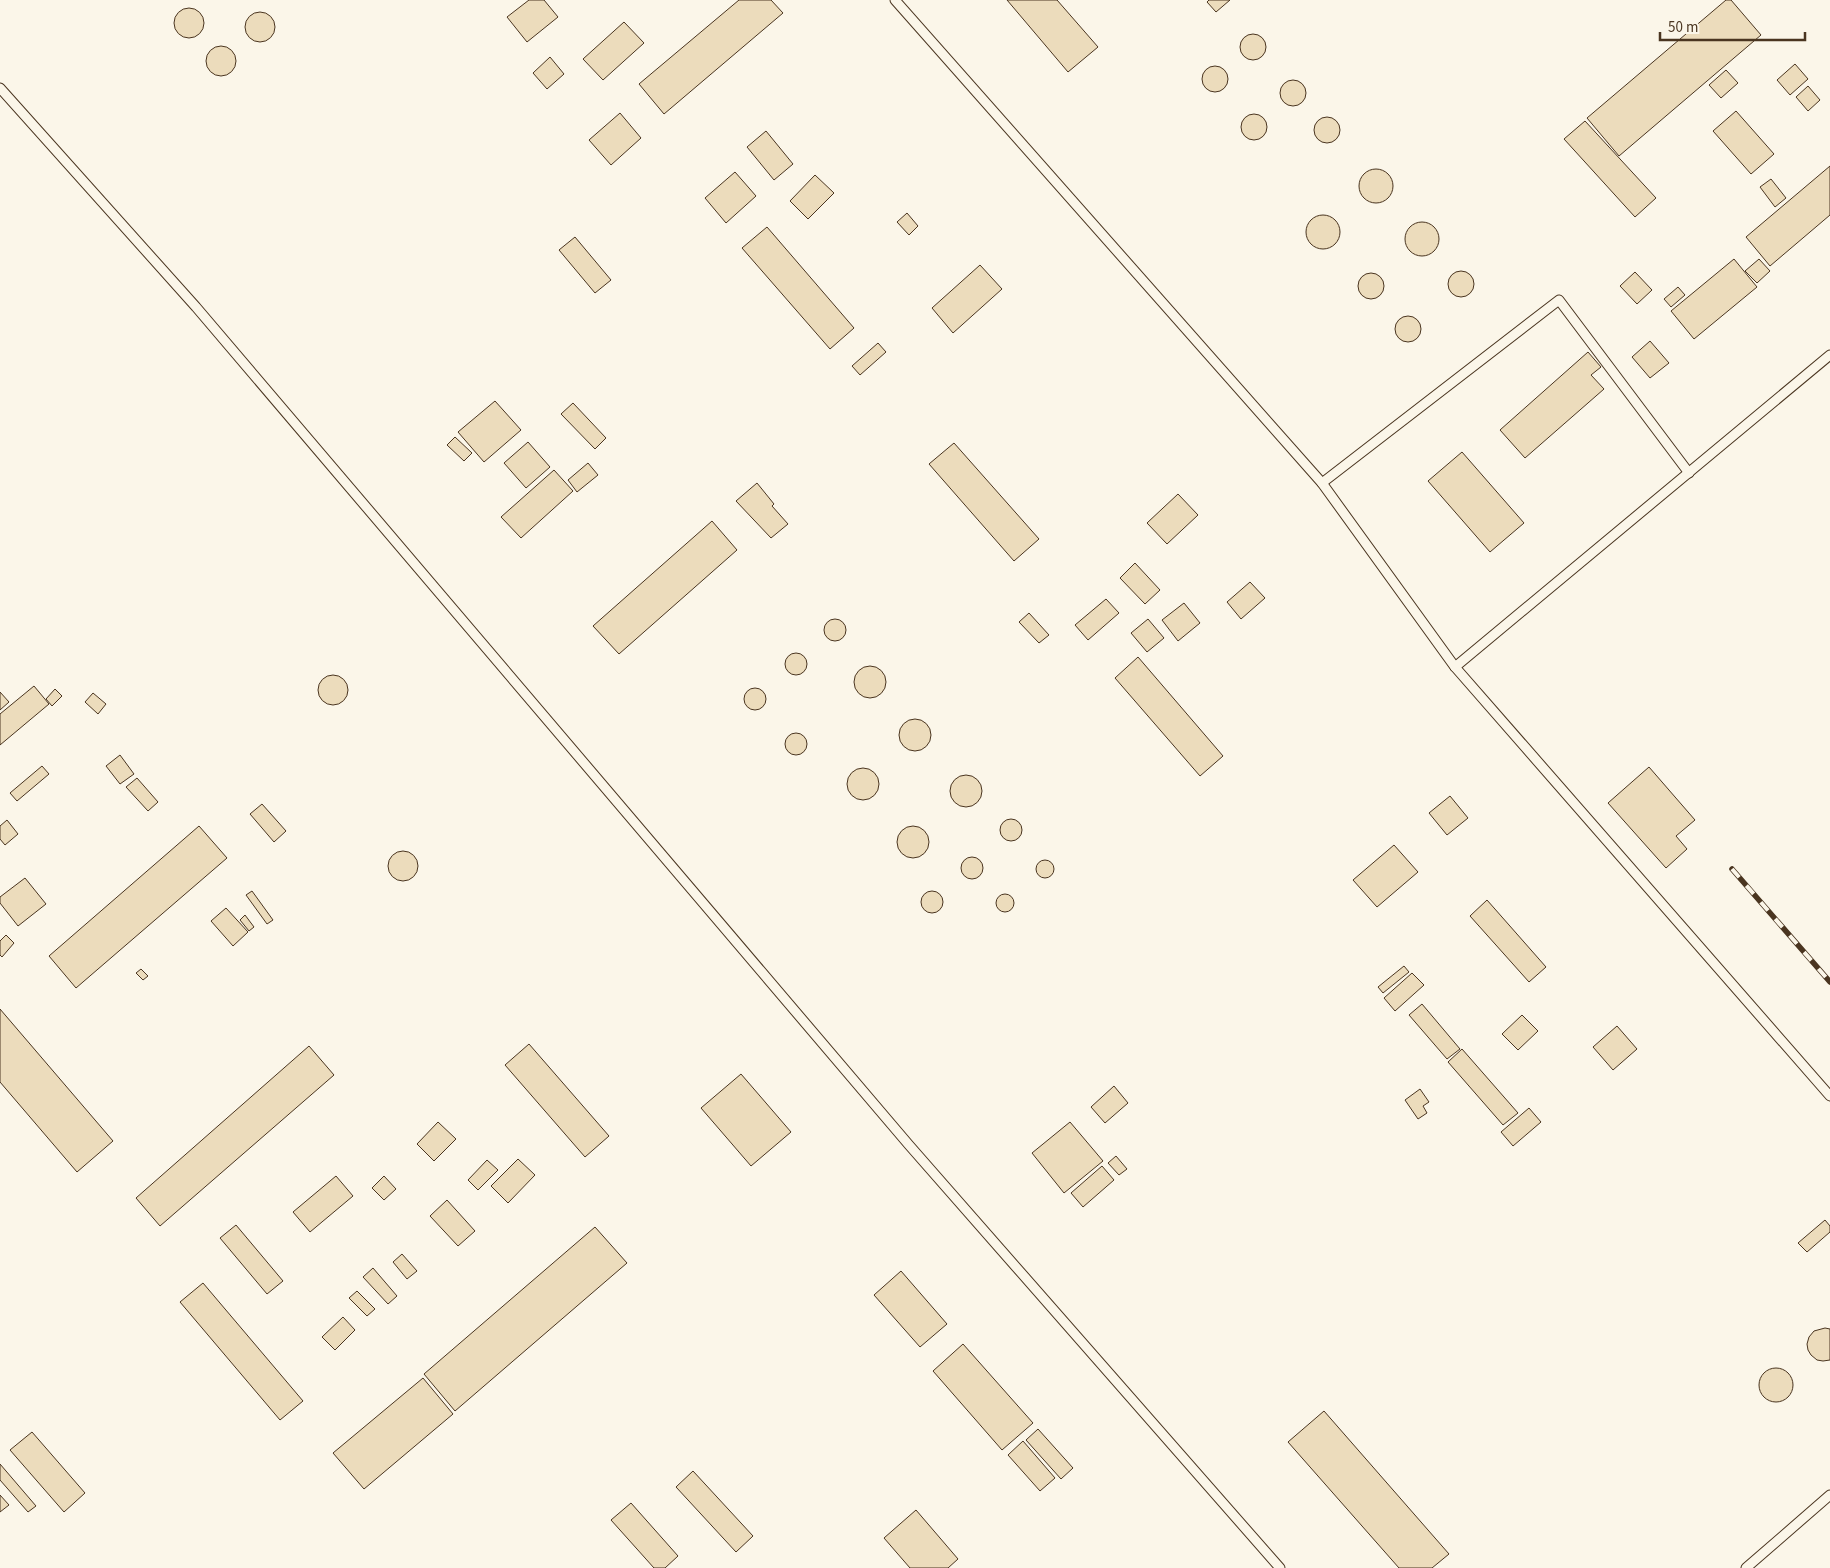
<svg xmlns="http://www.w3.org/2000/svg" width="1830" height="1568" font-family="'Source Sans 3',sans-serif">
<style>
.building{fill:#ecdcbc;stroke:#4a3520}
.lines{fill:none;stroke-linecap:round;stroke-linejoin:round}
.service-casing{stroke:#4a3520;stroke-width:11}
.service{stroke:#fbf6e9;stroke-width:9}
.rail-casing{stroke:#4a3520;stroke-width:5.5}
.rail{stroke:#fbf6e9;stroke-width:4;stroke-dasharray:11;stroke-linecap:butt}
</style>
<rect width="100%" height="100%" fill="#fbf6e9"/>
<g class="building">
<path d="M 529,0 L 544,0 L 558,17 L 527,42 L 507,17 Z"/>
<path d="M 739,0 L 771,0 L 783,13 L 664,114 L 639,84 Z"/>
<path d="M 1007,0 L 1057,0 L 1098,47 L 1068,72 Z"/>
<path d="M 1209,0 L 1230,0 L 1216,12 L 1207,2 Z"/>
<path d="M 1726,0 L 1731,0 L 1761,35 L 1619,156 L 1587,118 Z"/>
<circle cx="189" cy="23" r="15"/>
<circle cx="260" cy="27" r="15"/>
<path d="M 624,22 L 644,43 L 603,80 L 583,59 Z"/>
<circle cx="1253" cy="47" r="13"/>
<circle cx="221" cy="61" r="15"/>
<path d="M 550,57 L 564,74 L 547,89 L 533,73 Z"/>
<path d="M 1795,64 L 1808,79 L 1790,95 L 1777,80 Z"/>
<circle cx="1215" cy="79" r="13"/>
<path d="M 1726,70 L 1738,83 L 1721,98 L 1709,85 Z"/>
<circle cx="1293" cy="93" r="13"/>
<path d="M 1808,86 L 1820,100 L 1808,111 L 1796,97 Z"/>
<path d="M 1736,111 L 1774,154 L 1751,174 L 1713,131 Z"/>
<path d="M 620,113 L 641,138 L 611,165 L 589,140 Z"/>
<circle cx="1254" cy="127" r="13"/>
<circle cx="1327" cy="130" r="13"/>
<path d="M 1585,121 L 1656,198 L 1635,217 L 1564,139 Z"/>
<path d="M 766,131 L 793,164 L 774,180 L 747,147 Z"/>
<path d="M 1830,166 L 1830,215 L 1770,266 L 1746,237 Z"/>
<circle cx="1376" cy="186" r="17"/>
<path d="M 735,172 L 756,196 L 726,223 L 705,198 Z"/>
<path d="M 815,175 L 834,193 L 808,219 L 790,201 Z"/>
<path d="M 1771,179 L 1786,198 L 1775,207 L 1760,187 Z"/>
<path d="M 907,213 L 918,226 L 909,235 L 897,222 Z"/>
<circle cx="1323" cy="232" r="17"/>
<circle cx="1422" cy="239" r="17"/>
<path d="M 767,227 L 854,328 L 830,349 L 742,248 Z"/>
<path d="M 575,237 L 611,280 L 595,293 L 559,250 Z"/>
<path d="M 1734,259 L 1757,287 L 1694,339 L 1671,311 Z"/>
<path d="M 1759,259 L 1770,271 L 1757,283 L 1745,271 Z"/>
<path d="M 980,265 L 1002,289 L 953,333 L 932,308 Z"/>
<circle cx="1461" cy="284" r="13"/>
<path d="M 1635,272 L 1652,290 L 1637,304 L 1620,286 Z"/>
<circle cx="1371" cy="286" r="13"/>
<path d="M 1678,287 L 1685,295 L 1671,307 L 1664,299 Z"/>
<circle cx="1408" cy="329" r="13"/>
<path d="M 1650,341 L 1669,363 L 1650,378 L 1632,357 Z"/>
<path d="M 878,343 L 886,352 L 860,375 L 852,366 Z"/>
<path d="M 1588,352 L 1601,367 L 1591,375 L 1604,389 L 1525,458 L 1500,430 Z"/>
<path d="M 495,401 L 521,430 L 484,462 L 458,432 Z"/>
<path d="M 573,403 L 606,438 L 595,449 L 561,414 Z"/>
<path d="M 455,437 L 472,453 L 464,461 L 447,445 Z"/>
<path d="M 528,442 L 550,467 L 526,488 L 504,463 Z"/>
<path d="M 954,443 L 1039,539 L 1014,561 L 929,464 Z"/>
<path d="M 1462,452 L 1524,523 L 1490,552 L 1428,481 Z"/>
<path d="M 588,463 L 598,475 L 577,492 L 568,480 Z"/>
<path d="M 554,470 L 573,491 L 521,538 L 501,517 Z"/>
<path d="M 757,483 L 774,504 L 772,506 L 788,524 L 771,538 L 736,501 Z"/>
<path d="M 1178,494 L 1198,515 L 1167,544 L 1147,523 Z"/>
<path d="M 712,521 L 737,550 L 619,654 L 593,626 Z"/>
<path d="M 1135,563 L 1160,590 L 1145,604 L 1120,578 Z"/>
<path d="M 1250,582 L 1265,598 L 1241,619 L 1227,602 Z"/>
<path d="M 1106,599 L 1119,613 L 1088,640 L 1075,625 Z"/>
<path d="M 1184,603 L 1200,623 L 1178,641 L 1162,620 Z"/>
<path d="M 1029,613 L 1049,635 L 1039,643 L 1019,622 Z"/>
<circle cx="835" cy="630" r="11"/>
<path d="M 1148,619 L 1164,638 L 1147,652 L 1131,633 Z"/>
<circle cx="796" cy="664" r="11"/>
<path d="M 1138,657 L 1223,756 L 1200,776 L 1115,678 Z"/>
<circle cx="870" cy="682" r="16"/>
<circle cx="333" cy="690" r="15"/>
<path d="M 34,686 L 49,704 L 0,745 L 0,714 Z"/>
<circle cx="755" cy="699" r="11"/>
<path d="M 55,689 L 62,696 L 52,706 L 46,699 Z"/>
<path d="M 0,692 L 9,702 L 0,710 Z"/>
<path d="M 93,693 L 106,704 L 98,714 L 85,702 Z"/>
<circle cx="915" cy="735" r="16"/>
<circle cx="796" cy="744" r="11"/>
<path d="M 120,755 L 134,774 L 120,784 L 106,766 Z"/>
<path d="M 42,766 L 49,774 L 17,801 L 10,793 Z"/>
<path d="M 1649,767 L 1695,820 L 1676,836 L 1687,849 L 1666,868 L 1608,803 Z"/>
<circle cx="863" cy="784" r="16"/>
<circle cx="966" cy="791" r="16"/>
<path d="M 137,778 L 158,802 L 148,811 L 126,787 Z"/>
<path d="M 1450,796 L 1468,818 L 1447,835 L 1429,813 Z"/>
<path d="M 262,804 L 286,831 L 274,842 L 250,814 Z"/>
<circle cx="1011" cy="830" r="11"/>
<path d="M 7,820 L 18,834 L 5,845 L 0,839 L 0,826 Z"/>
<circle cx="913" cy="842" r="16"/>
<path d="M 199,826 L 227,858 L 76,988 L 49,956 Z"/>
<path d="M 1394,845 L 1418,872 L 1377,907 L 1353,880 Z"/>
<circle cx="403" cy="866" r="15"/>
<circle cx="972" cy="868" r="11"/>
<circle cx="1045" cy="869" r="9"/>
<path d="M 25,878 L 46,904 L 18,926 L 0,903 L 0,897 Z"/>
<circle cx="932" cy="902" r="11"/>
<path d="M 252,891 L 273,920 L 267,924 L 246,895 Z"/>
<circle cx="1005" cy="903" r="9"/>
<path d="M 1487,900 L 1546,967 L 1529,982 L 1470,916 Z"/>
<path d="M 226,908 L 248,932 L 233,946 L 211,921 Z"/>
<path d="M 245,915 L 254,927 L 249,931 L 240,920 Z"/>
<path d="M 6,935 L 14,943 L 2,957 L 0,955 L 0,941 Z"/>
<path d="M 1404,966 L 1409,972 L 1383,993 L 1378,987 Z"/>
<path d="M 141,969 L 148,976 L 143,980 L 136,973 Z"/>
<path d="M 1412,973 L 1424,985 L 1395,1011 L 1384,998 Z"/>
<path d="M 1422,1004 L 1460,1049 L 1447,1059 L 1409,1015 Z"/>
<path d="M 0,1009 L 113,1141 L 77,1172 L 0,1082 Z"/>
<path d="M 1522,1015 L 1538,1031 L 1518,1050 L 1502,1034 Z"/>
<path d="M 1617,1026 L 1637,1049 L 1613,1070 L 1593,1047 Z"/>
<path d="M 529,1044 L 609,1136 L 585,1157 L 505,1065 Z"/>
<path d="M 309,1046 L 334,1075 L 160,1226 L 136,1198 Z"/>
<path d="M 1462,1049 L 1518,1113 L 1503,1125 L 1448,1062 Z"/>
<path d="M 741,1074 L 791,1132 L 751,1166 L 701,1108 Z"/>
<path d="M 1114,1086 L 1128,1103 L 1105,1123 L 1091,1107 Z"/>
<path d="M 1420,1089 L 1429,1102 L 1423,1106 L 1427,1113 L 1418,1119 L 1405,1100 Z"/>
<path d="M 1529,1108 L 1541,1122 L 1513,1146 L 1501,1132 Z"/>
<path d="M 438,1122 L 456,1139 L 434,1161 L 417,1144 Z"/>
<path d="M 1070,1122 L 1103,1161 L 1064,1193 L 1032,1153 Z"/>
<path d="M 1116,1156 L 1127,1169 L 1119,1175 L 1108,1163 Z"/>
<path d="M 518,1159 L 535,1175 L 508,1203 L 491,1186 Z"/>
<path d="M 487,1160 L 498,1170 L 478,1190 L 468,1180 Z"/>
<path d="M 1102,1166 L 1114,1180 L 1083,1207 L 1071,1193 Z"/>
<path d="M 336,1176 L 353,1196 L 310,1232 L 293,1212 Z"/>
<path d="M 384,1176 L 396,1189 L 384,1200 L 372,1188 Z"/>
<path d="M 447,1200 L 475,1231 L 458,1246 L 430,1216 Z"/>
<path d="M 1825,1220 L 1830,1226 L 1830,1232 L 1807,1252 L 1798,1243 Z"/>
<path d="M 236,1225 L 283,1281 L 267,1294 L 220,1238 Z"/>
<path d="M 595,1227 L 627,1263 L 455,1411 L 424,1374 Z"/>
<path d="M 402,1254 L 417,1271 L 407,1279 L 393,1262 Z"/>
<path d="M 373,1268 L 397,1296 L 388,1304 L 363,1277 Z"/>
<path d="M 901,1271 L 947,1324 L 920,1347 L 874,1295 Z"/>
<path d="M 203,1283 L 303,1401 L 280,1420 L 180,1302 Z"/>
<path d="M 357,1291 L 375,1309 L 367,1316 L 349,1298 Z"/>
<path d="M 343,1317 L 355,1330 L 335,1350 L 322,1337 Z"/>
<path d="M 1825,1328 L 1830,1329 L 1830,1360 L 1823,1361 L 1817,1360 L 1811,1355 L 1808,1350 L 1807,1344 L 1809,1337 L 1814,1331 Z"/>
<path d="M 963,1344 L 1033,1423 L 1002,1450 L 933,1371 Z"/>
<circle cx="1776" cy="1385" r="17"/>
<path d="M 423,1378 L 453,1414 L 364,1489 L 333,1453 Z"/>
<path d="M 1324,1411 L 1449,1554 L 1432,1568 L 1399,1568 L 1288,1442 Z"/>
<path d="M 1038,1429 L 1073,1468 L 1061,1479 L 1026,1440 Z"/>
<path d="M 32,1432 L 85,1493 L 64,1512 L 10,1450 Z"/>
<path d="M 1023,1441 L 1055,1478 L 1040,1491 L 1008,1455 Z"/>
<path d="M 0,1464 L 36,1506 L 28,1512 L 0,1480 Z"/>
<path d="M 693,1471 L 753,1536 L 736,1552 L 676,1487 Z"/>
<path d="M 0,1495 L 9,1505 L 0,1512 Z"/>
<path d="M 631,1503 L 678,1556 L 665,1568 L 654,1568 L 611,1520 Z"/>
<path d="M 916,1510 L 958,1559 L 948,1568 L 910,1568 L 884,1538 Z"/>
</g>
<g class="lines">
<defs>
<g id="service">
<path d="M 895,0 L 1322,483 L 1455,667 L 1830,1096"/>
<path d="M 0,88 L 196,307 L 909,1145 L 1280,1568"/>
<path d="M 1322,483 L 1559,300 L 1689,473"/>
<path d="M 1455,667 L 1830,355"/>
<path d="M 1746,1568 L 1830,1495"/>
</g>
</defs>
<use href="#service" class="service-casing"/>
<use href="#service" class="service"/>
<defs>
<path id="rail" d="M 1732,869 L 1830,982"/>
</defs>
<use href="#rail" class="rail-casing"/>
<use href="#rail" class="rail"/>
</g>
<path d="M1660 32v8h145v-8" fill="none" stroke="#4a3520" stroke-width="2.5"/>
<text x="1668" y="32" font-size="15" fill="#4a3520" stroke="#fbf6e9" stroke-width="4" paint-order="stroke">50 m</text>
</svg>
